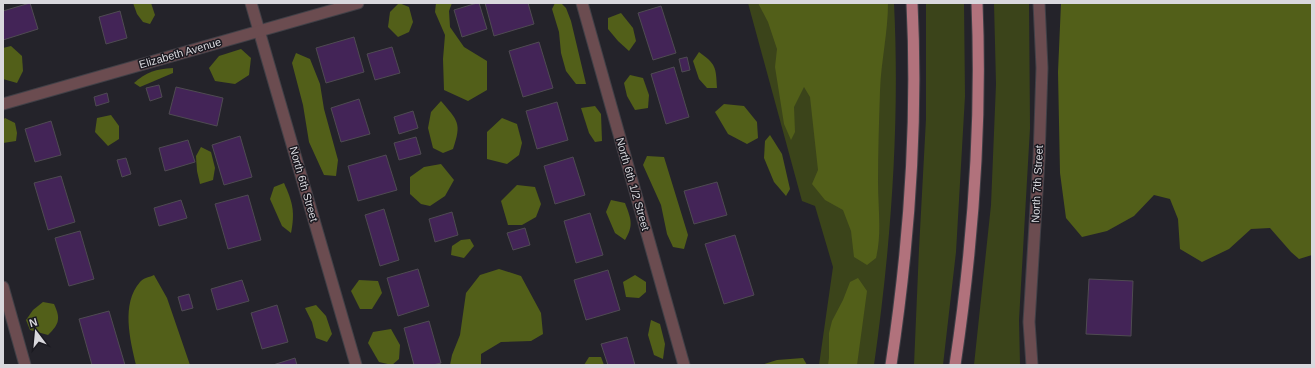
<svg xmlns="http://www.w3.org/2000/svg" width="1315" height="368" font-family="Arial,sans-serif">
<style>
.green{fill:#3b441a}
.forest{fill:#525f19}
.building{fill:#432457;stroke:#4f4b52}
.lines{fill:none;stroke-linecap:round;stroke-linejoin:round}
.minor-casing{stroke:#414047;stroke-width:13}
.primary-casing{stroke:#414047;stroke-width:13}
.minor{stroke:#6b4c50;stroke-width:11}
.primary{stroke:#b1727c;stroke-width:11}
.labels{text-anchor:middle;stroke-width:3;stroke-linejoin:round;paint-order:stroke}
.street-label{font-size:11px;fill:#d9d8dd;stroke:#1a1920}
</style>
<rect width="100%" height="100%" fill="#24232a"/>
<g class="green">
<path d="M 748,3 L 894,3 C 900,124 891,245 874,365 L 819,365 L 833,267 L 815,206 L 802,201 Z"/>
<path d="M 926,3 L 964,3 L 965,96 L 956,252 L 943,365 L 914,365 L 919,249 L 926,119 Z"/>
<path d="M 994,3 L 1029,3 L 1030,128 L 1019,320 L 1020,365 L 974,365 L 991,205 L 996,84 Z"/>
</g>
<g class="forest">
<path d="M 133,3 L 151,3 L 155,15 L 150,24 L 143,22 L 137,14 Z"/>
<path d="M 399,3 L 409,7 L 413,22 L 409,32 L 398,37 L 388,27 L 390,12 Z"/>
<path d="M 436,3 L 452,3 L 449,11 L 450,27 L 464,47 L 487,61 L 487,90 L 468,101 L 444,90 L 443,59 L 445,35 L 435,12 Z"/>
<path d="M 555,3 L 561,3 L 566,8 L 571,21 L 586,84 L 576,84 L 566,71 L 561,53 L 559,32 L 552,9 Z"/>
<path d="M 758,3 L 888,3 C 888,33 881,61 880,91 C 879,121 878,152 878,182 C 878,208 882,233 876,258 L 867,265 L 854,257 L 851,231 L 843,210 L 825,200 L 812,184 L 818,170 L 810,97 L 804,87 L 794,107 L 795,132 L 791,140 L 784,124 L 775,67 L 777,49 L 768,22 Z"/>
<path d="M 1061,3 L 1312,3 L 1312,255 L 1299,259 L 1291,252 L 1270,228 L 1251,229 L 1229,249 L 1202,262 L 1180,249 L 1178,219 L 1170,199 L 1154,195 L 1134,216 L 1107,231 L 1082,237 L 1066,218 L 1060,173 L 1058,72 Z"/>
<path d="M 621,13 L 633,28 L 636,41 L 629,51 L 618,41 L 608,29 L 608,18 Z"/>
<path d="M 11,46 L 22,56 L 23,71 L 17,83 L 3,79 L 3,48 Z"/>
<path d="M 241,49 L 251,58 L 249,75 L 235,84 L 215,81 L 209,68 L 219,56 Z"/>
<path d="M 699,52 C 716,64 716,67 717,88 L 707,88 L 699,79 L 693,61 Z"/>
<path d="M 296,53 L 310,59 L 320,84 L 324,109 L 338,160 L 336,176 L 324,175 L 309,142 L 303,105 L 292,63 Z"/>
<path d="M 173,68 L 173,73 L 140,87 L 134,83 C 146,72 156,69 173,68 Z"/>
<path d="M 630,75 L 643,78 L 649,95 L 648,108 L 635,110 L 627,96 L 624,83 Z"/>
<path d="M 441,101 C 458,121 462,123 453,149 L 443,153 L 433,148 L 428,128 L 431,112 Z"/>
<path d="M 724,104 L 744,106 L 757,122 L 758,138 L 747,144 L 728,134 L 715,112 Z"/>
<path d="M 595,106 L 601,114 L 602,141 L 595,142 L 589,133 L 581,108 Z"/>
<path d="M 111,115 L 119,126 L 119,139 L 108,146 L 95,132 L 97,118 Z"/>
<path d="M 5,118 L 15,123 L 17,133 L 16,141 L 3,143 L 3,120 Z"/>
<path d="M 502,118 L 517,124 L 522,143 L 519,155 L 507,164 L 487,159 L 487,132 Z"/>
<path d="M 770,135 L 782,154 L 790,189 L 786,196 L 774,182 L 764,158 L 765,141 Z"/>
<path d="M 201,147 L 211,152 L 215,168 L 213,180 L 200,184 L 197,171 L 196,156 Z"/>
<path d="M 647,156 L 664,157 L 688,235 L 684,249 L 673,247 L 667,234 L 661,205 L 643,165 Z"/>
<path d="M 441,164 L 454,180 L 445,196 L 430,206 L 421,204 L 410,194 L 410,177 L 424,167 Z"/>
<path d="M 284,183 C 293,203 295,212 291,233 L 282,226 L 270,199 L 274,187 Z"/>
<path d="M 517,185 L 535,187 L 541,204 L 536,217 L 522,225 L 508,225 L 501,201 Z"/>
<path d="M 611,200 L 625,203 C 631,219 634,225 625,240 L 615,233 L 606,212 Z"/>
<path d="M 470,239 L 474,246 L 464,258 L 451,255 L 452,246 L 461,240 Z"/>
<path d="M 499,269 L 521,276 L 541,313 L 543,334 L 531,341 L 501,342 L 481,354 L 481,365 L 450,365 L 452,355 L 460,335 L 466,293 L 480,275 Z"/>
<path d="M 154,275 L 167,298 L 190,365 L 136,365 C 130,339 121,304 140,282 C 143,278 150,277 154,275 Z"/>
<path d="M 635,275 L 646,282 L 646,292 L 639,298 L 626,297 L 623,282 Z"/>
<path d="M 858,278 L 867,291 L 857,365 L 828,365 L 829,358 L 829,333 L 832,321 L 843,300 L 850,282 Z"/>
<path d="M 359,280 L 378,281 L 382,293 L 372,309 L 360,309 L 351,291 Z"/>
<path d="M 43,302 L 54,304 C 61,319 59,324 48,335 L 30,330 L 26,320 L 33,310 Z"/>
<path d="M 316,305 L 326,316 L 332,334 L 327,342 L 316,338 L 312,322 L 305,308 Z"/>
<path d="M 651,320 L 660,324 L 665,344 L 663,359 L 654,355 L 648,335 Z"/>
<path d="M 391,329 L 400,345 L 399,359 L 392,365 L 379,362 L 368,343 L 373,332 Z"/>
<path d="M 589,357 L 601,357 L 604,365 L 584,365 Z"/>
<path d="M 803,358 L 807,365 L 761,365 L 777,360 Z"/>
</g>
<g class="building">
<path d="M 30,3 L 38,29 L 3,40 L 3,11 Z"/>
<path d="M 477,3 L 479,3 L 487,29 L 462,37 L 454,10 Z"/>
<path d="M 485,3 L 528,3 L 534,24 L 494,36 Z"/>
<path d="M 661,6 L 676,53 L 653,60 L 638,13 Z"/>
<path d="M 120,11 L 127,38 L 106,44 L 99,17 Z"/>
<path d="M 354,37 L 364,72 L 326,83 L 316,48 Z"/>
<path d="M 539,42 L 553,88 L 523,97 L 509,51 Z"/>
<path d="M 392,47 L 400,73 L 375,80 L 367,54 Z"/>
<path d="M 687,57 L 690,70 L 682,72 L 679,59 Z"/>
<path d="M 674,67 L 689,117 L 666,124 L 651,74 Z"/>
<path d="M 159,85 L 162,97 L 150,101 L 146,88 Z"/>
<path d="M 176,87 L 223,98 L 217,126 L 169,114 Z"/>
<path d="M 107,93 L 109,102 L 96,106 L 94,97 Z"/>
<path d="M 359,99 L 370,134 L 341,142 L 331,108 Z"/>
<path d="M 557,102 L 568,140 L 537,149 L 526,111 Z"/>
<path d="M 413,111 L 418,128 L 399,134 L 394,117 Z"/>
<path d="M 51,121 L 61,155 L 35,162 L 25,129 Z"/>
<path d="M 240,136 L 252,177 L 224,185 L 212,145 Z"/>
<path d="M 416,137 L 421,154 L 399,160 L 394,143 Z"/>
<path d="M 188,140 L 195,162 L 165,171 L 159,148 Z"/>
<path d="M 386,155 L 397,190 L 358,201 L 348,166 Z"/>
<path d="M 573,157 L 585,195 L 555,204 L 544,166 Z"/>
<path d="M 126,158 L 131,174 L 122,177 L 117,160 Z"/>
<path d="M 61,176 L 75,222 L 48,230 L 34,183 Z"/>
<path d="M 717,182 L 727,215 L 694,224 L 684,191 Z"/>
<path d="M 248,195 L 261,240 L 228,249 L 215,204 Z"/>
<path d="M 181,200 L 187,218 L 159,226 L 154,208 Z"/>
<path d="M 384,209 L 399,260 L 380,266 L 365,215 Z"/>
<path d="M 452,212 L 458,235 L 435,242 L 429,219 Z"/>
<path d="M 590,213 L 603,255 L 576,263 L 564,221 Z"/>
<path d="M 525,228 L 530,245 L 513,250 L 507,233 Z"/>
<path d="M 80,231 L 94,279 L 69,286 L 55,238 Z"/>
<path d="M 735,235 L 754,295 L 724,304 L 705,244 Z"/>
<path d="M 418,269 L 429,306 L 398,316 L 387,278 Z"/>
<path d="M 608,270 L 620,310 L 586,320 L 574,280 Z"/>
<path d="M 1089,279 L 1133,281 L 1131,336 L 1086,334 Z"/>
<path d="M 242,280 L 249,301 L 217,310 L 211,289 Z"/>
<path d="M 189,294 L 193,308 L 182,311 L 178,297 Z"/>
<path d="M 277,305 L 288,342 L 262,349 L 251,313 Z"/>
<path d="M 109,311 L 125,365 L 92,365 L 79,319 Z"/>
<path d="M 429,321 L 441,363 L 433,365 L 414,365 L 404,328 Z"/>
<path d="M 627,337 L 635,365 L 608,365 L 601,344 Z"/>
<path d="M 295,358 L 297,365 L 273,365 Z"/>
</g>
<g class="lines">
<defs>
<g id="minor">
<path d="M 251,3 L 356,365"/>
<path d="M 582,3 L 684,365"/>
<path d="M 3,104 L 358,3"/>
<path d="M 3,287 L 25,365"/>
<path d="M 1032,365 L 1029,322 L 1039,159 L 1042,68 L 1039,3"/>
</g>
<g id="primary">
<path d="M 891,365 C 909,246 918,124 912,3"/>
<path d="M 955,365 C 973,245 982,124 977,3"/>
</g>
</defs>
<use href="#minor" class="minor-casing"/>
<use href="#primary" class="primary-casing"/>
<use href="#minor" class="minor"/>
<use href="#primary" class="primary"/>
</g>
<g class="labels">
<g class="street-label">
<text transform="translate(180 53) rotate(-16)" y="4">Elizabeth Avenue</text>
<text transform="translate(304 184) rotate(74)" y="4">North 6th Street</text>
<text transform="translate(633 184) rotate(74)" y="4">North 6th 1/2 Street</text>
<text transform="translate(1037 184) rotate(-87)" y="4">North 7th Street</text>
</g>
</g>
<rect width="1315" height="368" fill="none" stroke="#d9d8dd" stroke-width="8"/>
<g transform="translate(36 332) rotate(344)" stroke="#1a1920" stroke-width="3" paint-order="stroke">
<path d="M0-3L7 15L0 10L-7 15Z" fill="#d9d8dd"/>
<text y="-6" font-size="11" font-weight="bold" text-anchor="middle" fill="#d9d8dd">N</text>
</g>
</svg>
